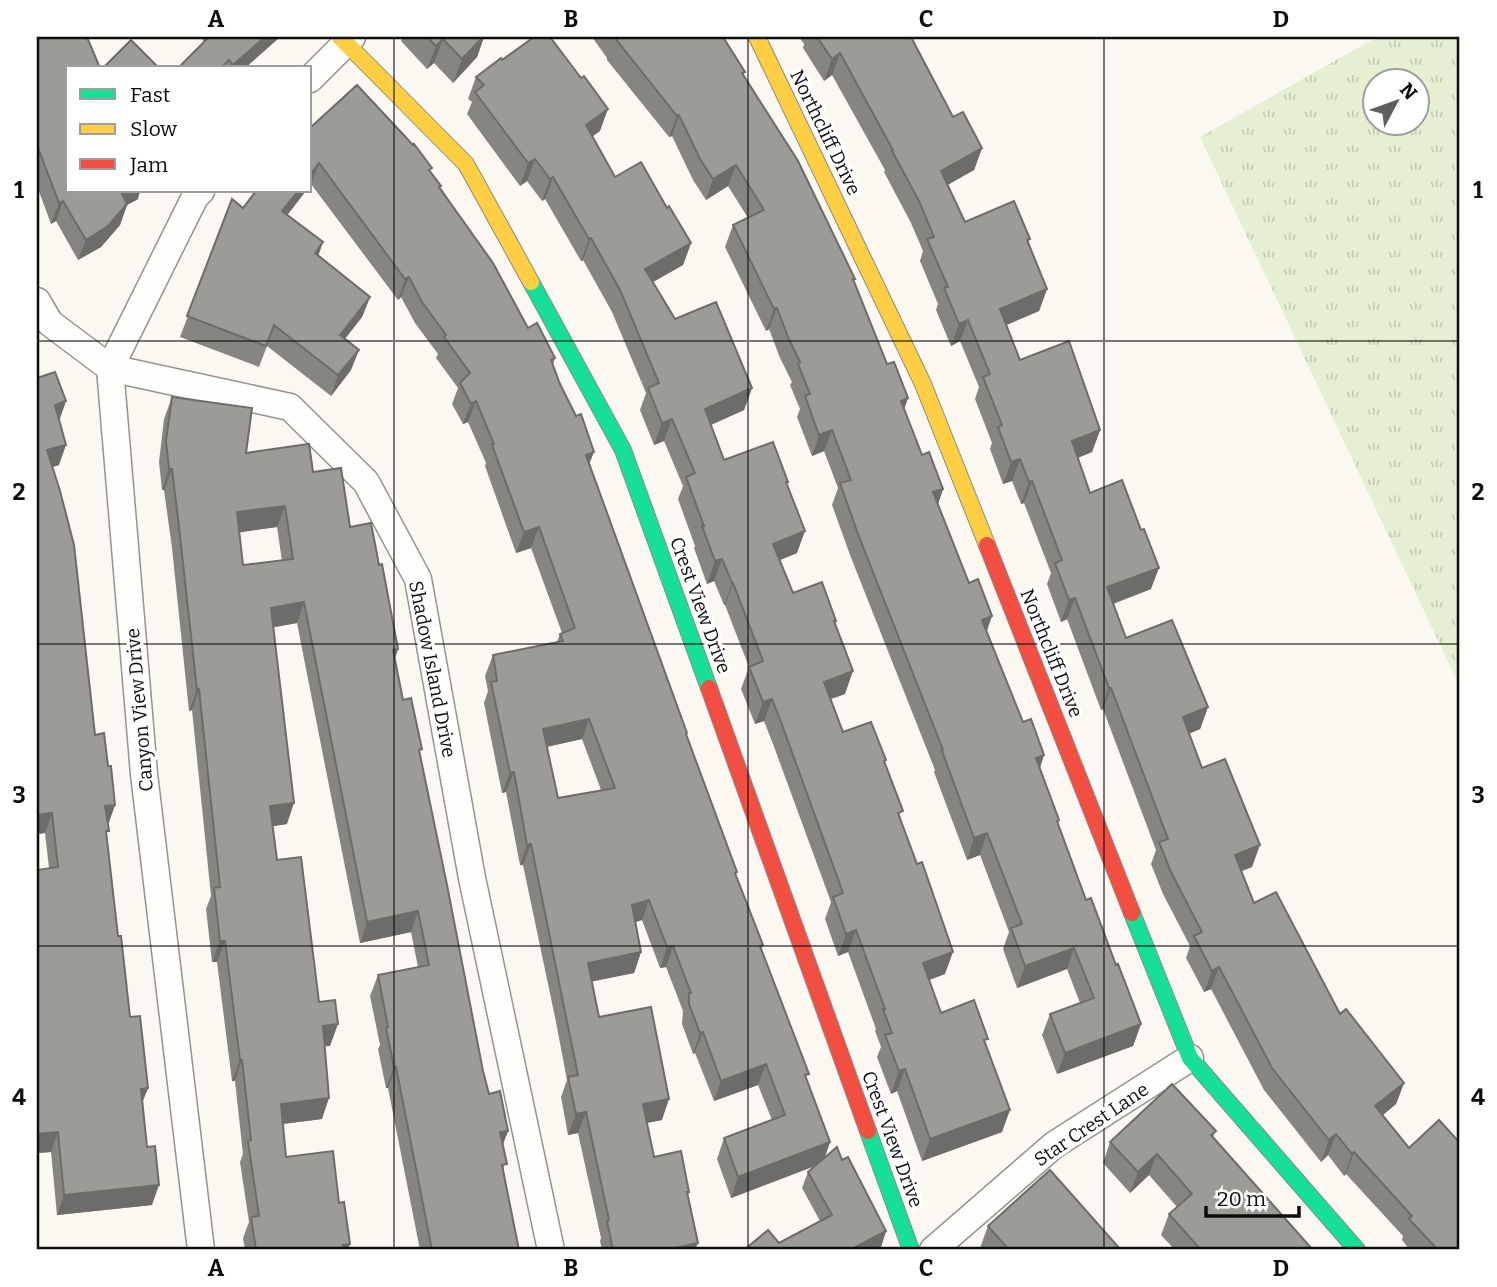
<svg xmlns="http://www.w3.org/2000/svg" width="1497" height="1287" font-family="Bitter,serif">
<style>
.grass{fill:url(#grass-tufts);fill-rule:evenodd}
.lines{fill:none;stroke-linecap:round;stroke-linejoin:round}
.street-casing{stroke:#949390;stroke-width:29}
.fast-casing{stroke:#8a8986;stroke-width:18}
.slow-casing{stroke:#8a8986;stroke-width:18}
.jam-casing{stroke:#8a8986;stroke-width:18}
.street{stroke:#fefefd;stroke-width:26}
.fast{stroke:#16e098;stroke-width:16}
.slow{stroke:#ffcf43;stroke-width:16}
.jam{stroke:#f24e42;stroke-width:16}
.wall{fill:#878582;fill-rule:evenodd}
.shaded-wall{fill:#6e6c6a}
.building{fill:#9d9b97;stroke:#6e6c6a;stroke-width:2;fill-rule:evenodd}
.grid{fill:none;stroke:#0d0d0d;stroke-width:2;stroke-opacity:0.55}
.labels{text-anchor:middle;stroke-width:7;stroke-linejoin:round;paint-order:stroke}
.street-label{font-size:19px;fill:#0d0d0d;stroke:#fff}
.neatline{fill:none;stroke:#0d0d0d;stroke-width:2.5}
.grid-label{font-size:23px;text-anchor:middle;font-weight:bold;fill:#0d0d0d}
</style>
<defs>
<pattern id="grass-tufts" width="24" height="20" patternUnits="userSpaceOnUse" patternTransform="scale(1.75)"><rect width="24" height="20" fill="#e6efd2"/><path d="M3 7l-1-3M5 7V3M7 7l1-3M15 17l-1-3M17 17v-4M19 17l1-3" fill="none" stroke="#c4ccb3"/></pattern>
</defs>
<rect width="100%" height="100%" fill="#faf8f1"/>
<path class="grass" d="M 1377,37 L 1460,37 L 1460,687 L 1200,137 ZM 1374,80 L 1416,80 L 1416,122 L 1374,122 Z"/>
<g class="lines">
<defs>
<g id="street">
<path d="M 310,79 L 352,37"/>
<path d="M 37,301 L 50,323 L 110,368 L 290,407 L 366,482 L 418,579 L 472,878 L 551,1250"/>
<path d="M 201,1250 L 144,774 L 110,368 L 195,197 L 201,191"/>
<path d="M 933,1250 L 1054,1145 L 1190,1058"/>
</g>
<g id="fast">
<path d="M 531,282 L 623,450 L 709,688"/>
<path d="M 1132,913 L 1190,1058 L 1357,1250"/>
<path d="M 868,1131 L 911,1250"/>
</g>
<g id="slow">
<path d="M 340,37 L 466,164 L 531,282"/>
<path d="M 757,37 L 923,384 L 987,545"/>
</g>
<g id="jam">
<path d="M 987,545 L 1132,913"/>
<path d="M 709,688 L 868,1131"/>
</g>
</defs>
<use href="#street" class="street-casing"/>
<use href="#fast" class="fast-casing"/>
<use href="#slow" class="slow-casing"/>
<use href="#jam" class="jam-casing"/>
<use href="#street" class="street"/>
<use href="#fast" class="fast"/>
<use href="#slow" class="slow"/>
<use href="#jam" class="jam"/>
</g>
<g class="wall">
<path d="M 37,37 L 138,199 L 127,205 L 120,225 L 101,247 L 78,260 L 56,221 L 51,224 L 37,186 Z"/>
<path d="M 201,37 L 280,37 L 245,68 L 178,68 L 204,42 Z"/>
<path d="M 403,37 L 484,37 L 477,57 L 453,83 L 434,63 L 427,69 L 401,41 Z"/>
<path d="M 592,37 L 723,37 L 745,72 L 743,75 L 854,281 L 887,364 L 908,398 L 904,409 L 922,455 L 943,489 L 938,504 L 969,583 L 992,616 L 987,631 L 1023,722 L 1044,755 L 1040,768 L 1059,820 L 1058,824 L 1086,900 L 1116,965 L 1141,1024 L 1133,1046 L 1057,1074 L 1042,1035 L 1050,1014 L 1080,1003 L 1067,969 L 1017,988 L 1003,949 L 1009,932 L 980,855 L 967,860 L 934,772 L 935,770 L 850,555 L 832,505 L 838,488 L 824,451 L 812,456 L 797,417 L 800,409 L 790,385 L 792,382 L 780,358 L 769,329 L 766,331 L 725,247 L 733,225 L 748,218 L 728,186 L 706,200 L 693,180 L 672,136 L 669,137 L 607,60 L 607,58 Z"/>
<path d="M 799,37 L 911,37 L 953,117 L 982,148 L 974,170 L 948,185 L 965,222 L 1030,239 L 1028,243 L 1047,289 L 1039,311 L 1006,325 L 1020,360 L 1100,430 L 1092,452 L 1078,458 L 1090,493 L 1151,589 L 1113,604 L 1126,638 L 1208,707 L 1200,729 L 1189,734 L 1202,768 L 1252,867 L 1241,871 L 1254,903 L 1340,1014 L 1404,1083 L 1396,1104 L 1383,1115 L 1460,1250 L 1410,1250 L 1402,1240 L 1403,1236 L 1346,1174 L 1344,1176 L 1328,1155 L 1321,1162 L 1264,1090 L 1211,989 L 1204,992 L 1186,958 L 1190,946 L 1163,894 L 1151,864 L 1156,850 L 1103,709 L 1101,710 L 1067,619 L 1061,622 L 1047,584 L 1051,573 L 1024,503 L 1021,504 L 1012,481 L 1003,484 L 990,449 L 992,443 L 975,399 L 979,387 L 960,341 L 951,346 L 936,310 L 938,304 L 920,261 L 923,251 L 911,223 L 884,172 L 885,170 L 832,75 L 824,81 L 803,48 L 804,44 Z"/>
<path d="M 502,60 L 600,131 L 592,136 L 615,177 L 667,208 L 691,243 L 683,265 L 653,282 L 675,319 L 752,388 L 744,410 L 711,425 L 724,460 L 788,482 L 787,484 L 797,553 L 780,560 L 793,593 L 836,621 L 835,624 L 845,694 L 831,699 L 843,732 L 885,763 L 945,974 L 929,980 L 941,1013 L 986,1045 L 1002,1132 L 922,1161 L 897,1091 L 891,1094 L 877,1057 L 881,1047 L 875,1031 L 876,1029 L 848,952 L 838,956 L 825,919 L 831,902 L 773,744 L 764,721 L 755,724 L 741,689 L 749,667 L 725,605 L 724,605 L 714,581 L 707,584 L 694,548 L 695,546 L 678,499 L 683,486 L 664,441 L 654,445 L 640,410 L 646,393 L 612,312 L 583,260 L 581,261 L 545,199 L 542,201 L 527,181 L 520,186 L 467,114 L 472,102 L 468,99 L 476,77 Z"/>
<path d="M 310,128 L 431,172 L 528,328 L 555,358 L 553,365 L 736,875 L 763,945 L 761,949 L 806,1079 L 830,1142 L 824,1158 L 842,1160 L 886,1231 L 881,1247 L 875,1250 L 744,1250 L 779,1243 L 820,1221 L 802,1188 L 808,1172 L 816,1165 L 731,1198 L 717,1159 L 724,1138 L 772,1120 L 758,1085 L 714,1101 L 695,1053 L 693,1054 L 682,1024 L 683,1011 L 666,967 L 660,968 L 642,920 L 636,922 L 641,952 L 634,973 L 591,981 L 599,1017 L 662,1120 L 647,1123 L 654,1157 L 689,1192 L 688,1195 L 695,1250 L 602,1250 L 600,1241 L 601,1238 L 578,1133 L 568,1135 L 561,1097 L 567,1080 L 556,1022 L 523,865 L 520,865 L 506,792 L 502,793 L 484,703 L 488,691 L 485,676 L 493,655 L 557,642 L 560,634 L 562,633 L 531,548 L 516,553 L 485,466 L 486,463 L 468,422 L 463,424 L 452,404 L 458,388 L 436,358 L 438,354 L 415,323 L 401,297 L 398,300 L 311,184 ZM 582,739 L 601,790 L 558,798 L 547,747 Z"/>
<path d="M 232,199 L 243,208 L 287,215 L 318,256 L 370,297 L 362,317 L 345,339 L 351,370 L 331,396 L 267,346 L 259,367 L 180,337 Z"/>
<path d="M 37,378 L 66,401 L 59,420 L 59,465 L 53,467 L 95,735 L 108,766 L 115,805 L 108,824 L 106,837 L 118,936 L 130,1017 L 148,1088 L 142,1103 L 152,1205 L 57,1215 L 51,1152 L 37,1153 L 37,870 L 49,868 L 45,833 L 37,834 Z"/>
<path d="M 172,397 L 246,453 L 313,472 L 350,527 L 379,565 L 398,649 L 395,659 L 403,700 L 420,755 L 483,1071 L 489,1094 L 508,1131 L 503,1144 L 504,1173 L 519,1250 L 420,1250 L 388,1088 L 386,1088 L 378,1049 L 380,1045 L 370,996 L 378,975 L 418,967 L 411,932 L 360,943 L 297,623 L 274,627 L 287,824 L 272,826 L 277,860 L 319,1002 L 330,1046 L 324,1046 L 322,1119 L 283,1124 L 286,1157 L 339,1203 L 348,1250 L 245,1250 L 243,1238 L 249,1222 L 240,1162 L 243,1154 L 235,1081 L 232,1081 L 217,962 L 212,962 L 206,909 L 211,896 L 192,710 L 189,711 L 172,548 L 164,490 L 162,490 L 159,462 L 164,419 ZM 277,527 L 282,561 L 243,565 L 239,532 Z"/>
<path d="M 1216,1131 L 1213,1137 L 1313,1250 L 1175,1250 L 1161,1235 L 1169,1214 L 1177,1207 L 1149,1175 L 1130,1193 L 1103,1163 L 1110,1142 Z"/>
<path d="M 988,1226 L 1121,1250 L 982,1250 L 980,1248 Z"/>
</g>
<g class="shaded-wall">
<path d="M 265,37 L 280,37 L 245,68 L 232,68 L 233,65 Z"/>
<path d="M 483,37 L 484,37 L 477,57 L 453,83 L 462,59 Z"/>
<path d="M 443,39 L 434,63 L 427,69 L 436,46 Z"/>
<path d="M 840,53 L 832,75 L 824,81 L 832,59 Z"/>
<path d="M 608,109 L 600,131 L 578,147 L 586,125 Z"/>
<path d="M 679,115 L 672,136 L 669,137 L 677,116 Z"/>
<path d="M 982,148 L 974,170 L 933,192 L 941,171 Z"/>
<path d="M 535,159 L 527,181 L 520,186 L 528,163 Z"/>
<path d="M 319,163 L 311,184 L 310,186 L 310,175 Z"/>
<path d="M 736,165 L 728,186 L 706,200 L 713,179 Z"/>
<path d="M 553,177 L 545,199 L 542,201 L 550,179 Z"/>
<path d="M 123,191 L 140,191 L 138,199 L 127,205 L 120,225 L 101,247 L 78,260 L 86,240 L 121,192 Z"/>
<path d="M 298,191 L 306,191 L 275,231 L 282,211 Z"/>
<path d="M 63,201 L 56,221 L 51,224 L 59,203 Z"/>
<path d="M 591,238 L 583,260 L 581,261 L 589,239 Z"/>
<path d="M 323,242 L 316,263 L 315,253 Z"/>
<path d="M 691,243 L 683,265 L 637,291 L 645,269 Z"/>
<path d="M 409,277 L 401,297 L 398,300 L 405,279 Z"/>
<path d="M 1047,289 L 1039,311 L 992,331 L 1000,309 Z"/>
<path d="M 370,297 L 362,317 L 332,355 L 340,335 Z"/>
<path d="M 777,308 L 769,329 L 766,331 L 774,309 Z"/>
<path d="M 968,320 L 960,341 L 951,346 L 959,324 Z"/>
<path d="M 359,350 L 351,370 L 331,396 L 338,375 Z"/>
<path d="M 752,388 L 744,410 L 697,431 L 705,409 Z"/>
<path d="M 908,398 L 900,420 L 901,401 Z"/>
<path d="M 66,401 L 59,421 L 55,405 Z"/>
<path d="M 476,401 L 468,422 L 463,424 L 471,404 Z"/>
<path d="M 672,419 L 664,441 L 654,445 L 662,423 Z"/>
<path d="M 832,430 L 824,451 L 812,456 L 819,435 Z"/>
<path d="M 1100,430 L 1092,452 L 1064,463 L 1072,441 Z"/>
<path d="M 66,445 L 59,465 L 40,470 L 47,450 Z"/>
<path d="M 594,452 L 586,472 L 586,455 Z"/>
<path d="M 1020,459 L 1012,481 L 1003,484 L 1011,462 Z"/>
<path d="M 169,469 L 172,469 L 164,490 L 162,490 Z"/>
<path d="M 1032,481 L 1024,503 L 1021,504 L 1029,482 Z"/>
<path d="M 943,489 L 936,510 L 933,492 Z"/>
<path d="M 285,506 L 277,527 L 229,534 L 237,512 Z"/>
<path d="M 539,527 L 531,548 L 516,553 L 524,532 Z"/>
<path d="M 805,531 L 797,553 L 765,566 L 773,544 Z"/>
<path d="M 722,559 L 714,581 L 707,584 L 715,561 Z"/>
<path d="M 1159,568 L 1151,589 L 1099,609 L 1107,587 Z"/>
<path d="M 732,583 L 733,583 L 725,605 L 724,605 Z"/>
<path d="M 1075,598 L 1067,619 L 1061,622 L 1069,600 Z"/>
<path d="M 304,602 L 297,623 L 264,629 L 271,608 Z"/>
<path d="M 992,616 L 984,637 L 982,620 Z"/>
<path d="M 398,649 L 391,670 L 393,650 Z"/>
<path d="M 853,671 L 845,694 L 816,704 L 824,682 Z"/>
<path d="M 1109,688 L 1111,688 L 1103,709 L 1101,710 Z"/>
<path d="M 199,689 L 192,710 L 189,711 L 197,690 Z"/>
<path d="M 772,699 L 764,721 L 755,724 L 763,702 Z"/>
<path d="M 1208,707 L 1200,729 L 1175,739 L 1183,717 Z"/>
<path d="M 589,719 L 582,739 L 536,749 L 543,729 Z"/>
<path d="M 1044,755 L 1037,776 L 1036,758 Z"/>
<path d="M 514,772 L 506,792 L 502,793 L 510,773 Z"/>
<path d="M 294,803 L 287,824 L 262,828 L 270,806 Z"/>
<path d="M 115,805 L 108,825 L 105,806 Z"/>
<path d="M 52,813 L 45,833 L 37,834 L 37,815 Z"/>
<path d="M 987,833 L 980,855 L 967,860 L 974,838 Z"/>
<path d="M 531,844 L 523,865 L 520,865 L 527,845 Z"/>
<path d="M 1260,845 L 1252,867 L 1227,877 L 1235,855 Z"/>
<path d="M 649,900 L 642,920 L 625,925 L 632,905 Z"/>
<path d="M 418,911 L 411,932 L 360,943 L 367,922 Z"/>
<path d="M 856,930 L 848,952 L 838,956 L 846,934 Z"/>
<path d="M 220,941 L 225,941 L 217,962 L 212,962 Z"/>
<path d="M 673,946 L 666,967 L 660,968 L 667,947 Z"/>
<path d="M 1074,948 L 1067,969 L 1017,988 L 1025,966 Z"/>
<path d="M 641,952 L 634,973 L 580,984 L 588,963 Z"/>
<path d="M 953,952 L 945,974 L 915,985 L 923,963 Z"/>
<path d="M 1219,967 L 1211,989 L 1204,992 L 1212,971 Z"/>
<path d="M 338,1024 L 330,1046 L 315,1047 L 323,1026 Z"/>
<path d="M 1141,1024 L 1133,1046 L 1057,1074 L 1065,1053 Z"/>
<path d="M 703,1032 L 695,1053 L 693,1054 L 700,1033 Z"/>
<path d="M 240,1060 L 242,1060 L 235,1081 L 232,1081 Z"/>
<path d="M 766,1064 L 758,1085 L 714,1101 L 721,1081 Z"/>
<path d="M 394,1067 L 396,1067 L 388,1088 L 386,1088 Z"/>
<path d="M 905,1069 L 897,1091 L 891,1094 L 899,1071 Z"/>
<path d="M 1404,1083 L 1396,1104 L 1367,1128 L 1375,1106 Z"/>
<path d="M 148,1088 L 140,1108 L 141,1089 Z"/>
<path d="M 329,1098 L 322,1119 L 273,1125 L 281,1104 Z"/>
<path d="M 669,1099 L 662,1120 L 635,1125 L 643,1104 Z"/>
<path d="M 1010,1110 L 1002,1132 L 922,1161 L 930,1139 Z"/>
<path d="M 586,1112 L 578,1133 L 568,1135 L 576,1114 Z"/>
<path d="M 508,1131 L 500,1152 L 500,1132 Z"/>
<path d="M 58,1132 L 51,1152 L 37,1153 L 37,1134 Z"/>
<path d="M 1336,1134 L 1328,1155 L 1321,1162 L 1329,1140 Z"/>
<path d="M 830,1142 L 823,1163 L 731,1198 L 738,1177 Z"/>
<path d="M 1354,1152 L 1346,1174 L 1344,1176 L 1352,1154 Z"/>
<path d="M 1157,1154 L 1149,1175 L 1130,1193 L 1138,1172 Z"/>
<path d="M 159,1185 L 152,1205 L 57,1215 L 64,1195 Z"/>
<path d="M 886,1231 L 881,1247 L 875,1250 L 850,1250 Z"/>
<path d="M 698,1243 L 695,1250 L 666,1250 Z"/>
<path d="M 350,1244 L 348,1250 L 341,1250 L 343,1245 Z"/>
</g>
<g class="building">
<path d="M 37,37 L 87,37 L 100,68 L 68,68 L 68,191 L 123,191 L 121,192 L 127,204 L 108,226 L 86,240 L 63,201 L 59,203 L 37,145 Z"/>
<path d="M 207,37 L 265,37 L 233,65 L 229,60 L 221,68 L 178,68 L 208,38 Z"/>
<path d="M 427,37 L 483,37 L 462,59 L 443,39 L 436,46 Z"/>
<path d="M 534,37 L 550,37 L 581,78 L 584,76 L 608,109 L 586,125 L 615,177 L 641,162 L 667,208 L 669,206 L 691,243 L 645,269 L 675,319 L 716,302 L 752,388 L 705,409 L 724,460 L 773,442 L 788,482 L 786,482 L 805,531 L 773,544 L 793,593 L 822,582 L 836,621 L 834,621 L 853,671 L 824,682 L 843,732 L 871,722 L 886,760 L 884,761 L 903,811 L 898,813 L 917,864 L 922,862 L 953,952 L 923,963 L 941,1013 L 974,1000 L 988,1039 L 984,1040 L 1010,1110 L 930,1139 L 905,1069 L 899,1071 L 885,1035 L 892,1033 L 883,1009 L 885,1009 L 856,930 L 846,934 L 833,897 L 843,893 L 781,722 L 772,699 L 763,702 L 749,667 L 763,661 L 733,583 L 732,583 L 722,559 L 715,561 L 702,526 L 704,526 L 686,477 L 695,473 L 672,419 L 662,423 L 648,388 L 659,383 L 620,290 L 591,238 L 589,239 L 553,177 L 550,179 L 535,159 L 528,163 L 475,92 L 484,85 L 476,77 L 501,58 L 502,60 Z"/>
<path d="M 616,37 L 723,37 L 745,72 L 742,73 L 798,161 L 855,279 L 853,279 L 887,364 L 894,362 L 908,398 L 901,401 L 922,455 L 929,452 L 943,489 L 933,492 L 969,583 L 978,579 L 992,616 L 982,620 L 1023,722 L 1031,719 L 1044,755 L 1036,758 L 1059,820 L 1057,821 L 1086,900 L 1091,898 L 1116,965 L 1118,964 L 1141,1024 L 1065,1053 L 1050,1014 L 1094,998 L 1074,948 L 1025,966 L 1011,928 L 1022,924 L 987,833 L 974,838 L 942,751 L 943,750 L 858,534 L 840,483 L 851,480 L 832,430 L 819,435 L 805,396 L 810,394 L 798,364 L 800,362 L 788,337 L 777,308 L 774,309 L 733,225 L 764,210 L 736,165 L 713,179 L 700,159 L 679,115 L 677,116 L 615,38 Z"/>
<path d="M 817,37 L 911,37 L 953,117 L 963,112 L 982,148 L 941,171 L 965,222 L 1014,201 L 1030,239 L 1027,240 L 1047,289 L 1000,309 L 1020,360 L 1069,341 L 1100,430 L 1072,441 L 1090,493 L 1122,480 L 1141,530 L 1144,529 L 1159,568 L 1107,587 L 1126,638 L 1172,620 L 1208,707 L 1183,717 L 1202,768 L 1225,759 L 1260,845 L 1235,855 L 1254,903 L 1276,892 L 1340,1014 L 1346,1009 L 1404,1083 L 1375,1106 L 1409,1148 L 1439,1120 L 1460,1143 L 1460,1250 L 1438,1250 L 1409,1219 L 1412,1216 L 1354,1152 L 1352,1154 L 1336,1134 L 1329,1140 L 1272,1068 L 1219,967 L 1212,971 L 1194,936 L 1202,932 L 1171,872 L 1159,842 L 1168,839 L 1111,688 L 1109,688 L 1075,598 L 1069,600 L 1055,563 L 1062,560 L 1032,481 L 1029,482 L 1020,459 L 1011,462 L 998,427 L 1002,425 L 983,377 L 990,374 L 968,320 L 959,324 L 944,288 L 948,287 L 927,239 L 934,237 L 919,201 L 892,151 L 893,150 L 840,53 L 832,59 Z"/>
<path d="M 131,40 L 159,68 L 103,68 Z"/>
<path d="M 357,85 L 413,145 L 414,144 L 432,168 L 429,170 L 441,186 L 439,187 L 493,263 L 528,328 L 537,323 L 555,358 L 551,360 L 560,384 L 576,416 L 581,414 L 594,452 L 586,455 L 687,733 L 686,734 L 737,872 L 735,873 L 763,945 L 760,946 L 809,1074 L 805,1075 L 830,1142 L 738,1177 L 724,1138 L 785,1115 L 766,1064 L 721,1081 L 703,1032 L 700,1033 L 689,1004 L 689,993 L 691,993 L 673,946 L 667,947 L 649,900 L 632,905 L 641,952 L 588,963 L 599,1017 L 651,1007 L 669,1099 L 643,1104 L 654,1157 L 681,1151 L 689,1192 L 687,1192 L 698,1243 L 666,1250 L 613,1250 L 607,1221 L 609,1220 L 586,1112 L 576,1114 L 568,1077 L 578,1075 L 563,1002 L 531,844 L 527,845 L 514,772 L 510,773 L 491,682 L 497,681 L 493,655 L 563,641 L 560,634 L 575,628 L 539,527 L 524,532 L 492,445 L 494,444 L 476,401 L 471,404 L 460,383 L 470,373 L 444,337 L 446,335 L 422,302 L 409,277 L 405,279 L 319,163 L 310,175 L 310,128 ZM 589,719 L 615,788 L 558,798 L 543,729 Z"/>
<path d="M 256,191 L 298,191 L 282,211 L 323,242 L 315,253 L 370,297 L 340,335 L 359,350 L 338,375 L 274,325 L 266,346 L 187,316 L 232,199 L 243,208 Z"/>
<path d="M 55,372 L 66,401 L 55,405 L 66,445 L 47,450 L 60,491 L 74,545 L 95,735 L 104,733 L 108,766 L 111,766 L 115,805 L 105,806 L 109,831 L 106,831 L 118,936 L 121,936 L 130,1017 L 140,1016 L 148,1088 L 141,1089 L 147,1147 L 155,1146 L 159,1185 L 64,1195 L 58,1132 L 37,1134 L 37,870 L 58,867 L 52,813 L 37,815 L 37,720 L 38,719 L 37,708 L 37,378 Z"/>
<path d="M 172,397 L 252,408 L 246,453 L 309,444 L 313,472 L 341,468 L 350,527 L 371,523 L 379,565 L 382,564 L 398,649 L 393,650 L 403,700 L 411,698 L 422,749 L 419,750 L 447,885 L 483,1071 L 489,1094 L 500,1091 L 508,1131 L 500,1132 L 507,1164 L 502,1165 L 519,1250 L 432,1250 L 396,1067 L 394,1067 L 386,1028 L 388,1027 L 378,975 L 429,965 L 418,911 L 367,922 L 304,602 L 271,608 L 294,803 L 270,806 L 277,860 L 301,857 L 319,1002 L 335,1000 L 338,1024 L 323,1026 L 329,1098 L 281,1104 L 286,1157 L 333,1151 L 339,1203 L 344,1202 L 350,1244 L 343,1245 L 345,1250 L 256,1250 L 251,1217 L 259,1216 L 248,1141 L 251,1140 L 242,1060 L 240,1060 L 225,941 L 220,941 L 214,888 L 220,887 L 199,689 L 197,690 L 179,527 L 172,469 L 169,469 L 166,441 ZM 285,506 L 293,559 L 243,565 L 237,512 Z"/>
<path d="M 1172,1084 L 1216,1131 L 1211,1135 L 1313,1250 L 1201,1250 L 1169,1214 L 1192,1194 L 1157,1154 L 1138,1172 L 1110,1142 Z"/>
<path d="M 837,1147 L 842,1160 L 848,1157 L 886,1231 L 850,1250 L 744,1250 L 768,1230 L 779,1243 L 832,1215 L 808,1172 Z"/>
<path d="M 1050,1170 L 1121,1250 L 1009,1250 L 988,1226 Z"/>
</g>
<path class="grid" d="M 394,37 L 394,1250M 748,37 L 748,1250M 1104,37 L 1104,1250M 37,341 L 1460,341M 37,644 L 1460,644M 37,946 L 1460,946"/>
<g class="labels">
<g class="street-label">
<text transform="translate(826 132) rotate(64)" y="7">Northcliff Drive</text>
<text transform="translate(701 605) rotate(70)" y="7">Crest View Drive</text>
<text transform="translate(1052 653) rotate(68)" y="7">Northcliff Drive</text>
<text transform="translate(433 669) rotate(79)" y="7">Shadow Island Drive</text>
<text transform="translate(139 710) rotate(-95)" y="7">Canyon View Drive</text>
<text transform="translate(1091 1124) rotate(-34)" y="7">Star Crest Lane</text>
<text transform="translate(893 1139) rotate(70)" y="7">Crest View Drive</text>
</g>
</g>
<rect width="1497" height="1287" fill="none" stroke="#ffffff" stroke-width="77"/>
<rect x="66" y="66" width="245" height="126" fill="#ffffff" stroke="#9e9e9e" stroke-width="2"/>
<rect x="80" y="89" width="35" height="10" fill="#16e098" stroke="#9e9e9e" stroke-width="2"/>
<text x="130" y="102" font-size="21" fill="#0d0d0d">Fast</text>
<rect x="80" y="124" width="35" height="10" fill="#ffcf43" stroke="#9e9e9e" stroke-width="2"/>
<text x="130" y="136" font-size="21" fill="#0d0d0d">Slow</text>
<rect x="80" y="159" width="35" height="10" fill="#f24e42" stroke="#9e9e9e" stroke-width="2"/>
<text x="130" y="172" font-size="21" fill="#0d0d0d">Jam</text>
<g transform="translate(1396 102) rotate(49)"><circle r="33" fill="#ffffff" stroke="#9e9e9e" stroke-width="2"/>
<path d="M0-5L12 26L0 18L-12 26Z" fill="#605f5d"/>
<text y="-10" font-size="19" font-weight="bold" text-anchor="middle" fill="#0d0d0d">N</text>
</g>
<path d="M1206 1206v10h93v-10" fill="none" stroke="#0d0d0d" stroke-width="3.5"/>
<text x="1217" y="1206" font-size="21" fill="#0d0d0d" stroke="#ffffff" stroke-width="5" paint-order="stroke">20 m</text>
<rect x="38" y="38" width="1420" height="1210" class="neatline"/>
<g class="grid-label">
<text x="216" y="27">A</text>
<text x="571" y="27">B</text>
<text x="926" y="27">C</text>
<text x="1281" y="27">D</text>
<text x="19" y="198">1</text>
<text x="1478" y="198">1</text>
<text x="19" y="500">2</text>
<text x="1478" y="500">2</text>
<text x="19" y="803">3</text>
<text x="1478" y="803">3</text>
<text x="19" y="1105">4</text>
<text x="1478" y="1105">4</text>
<text x="216" y="1276">A</text>
<text x="571" y="1276">B</text>
<text x="926" y="1276">C</text>
<text x="1281" y="1276">D</text>
</g>
</svg>
